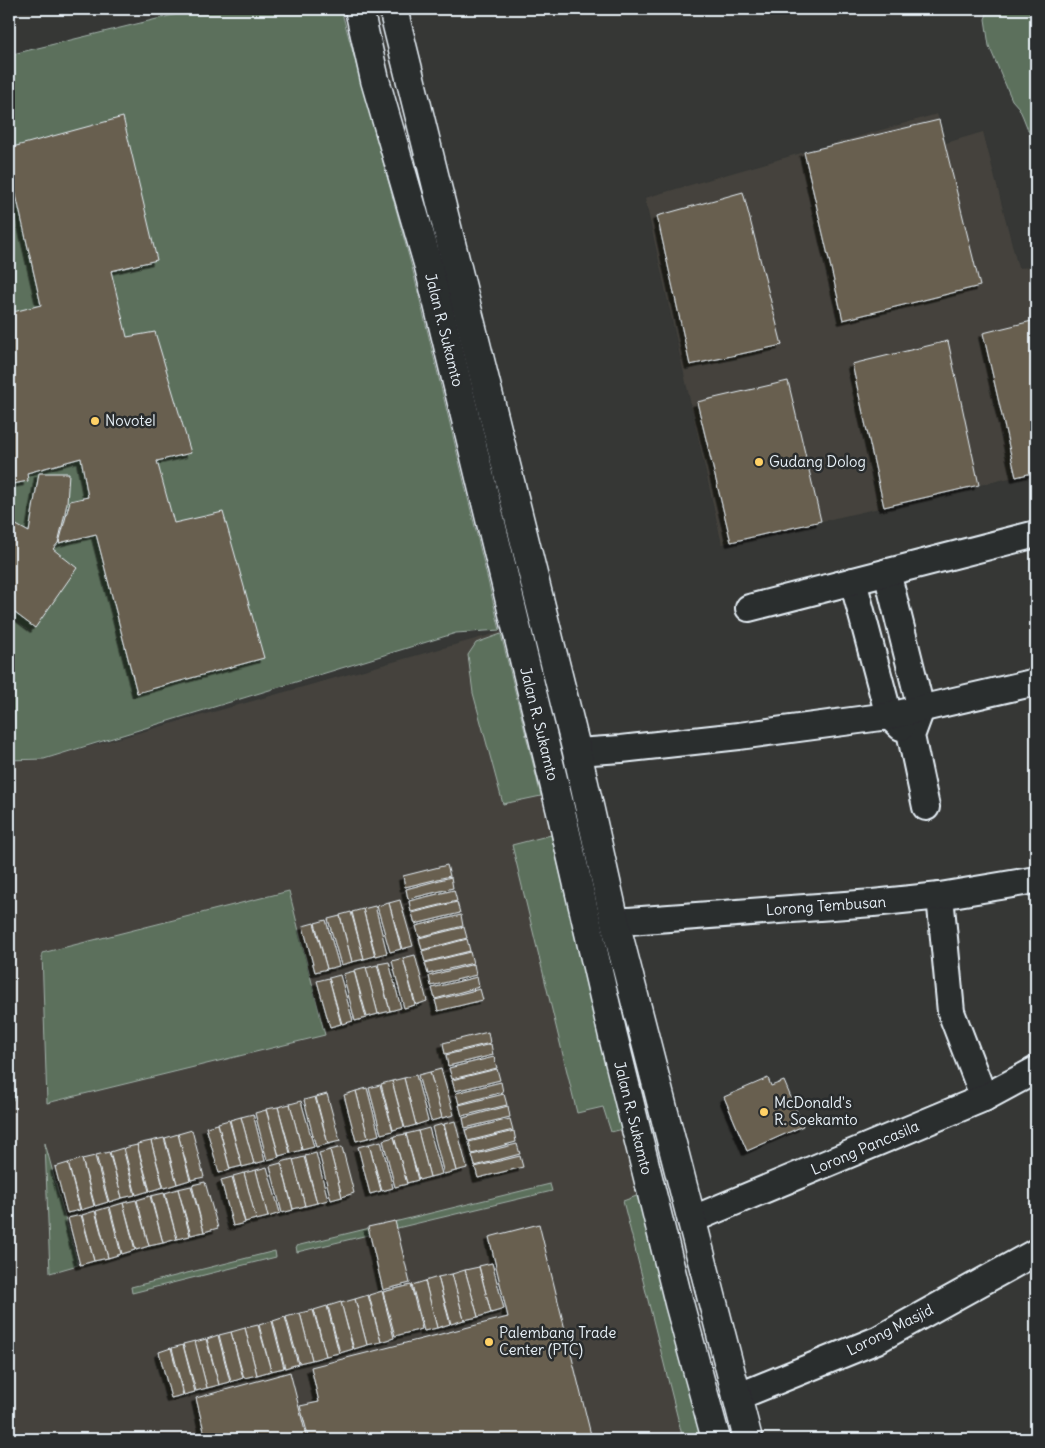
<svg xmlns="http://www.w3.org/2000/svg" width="1045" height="1448" font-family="Delius,sans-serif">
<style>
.built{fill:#45433d}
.green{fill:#5b705b;stroke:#a2b0aa}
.building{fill:#685f4f;stroke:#e8f1f8;filter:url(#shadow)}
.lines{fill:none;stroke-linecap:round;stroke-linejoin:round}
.minor-casing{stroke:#e8f1f8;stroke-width:30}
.highway-casing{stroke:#e8f1f8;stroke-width:31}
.minor{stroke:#2a2d2e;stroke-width:26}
.highway{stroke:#2a2d2e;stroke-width:28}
.poi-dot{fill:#ffd166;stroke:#2a2d2e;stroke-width:2}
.labels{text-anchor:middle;stroke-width:5;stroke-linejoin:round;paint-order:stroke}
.street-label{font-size:15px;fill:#e8f1f8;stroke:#2a2d2e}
.poi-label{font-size:15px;fill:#e8f1f8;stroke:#2a2d2e;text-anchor:start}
</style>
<defs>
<filter id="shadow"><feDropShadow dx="-4.5" dy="4.5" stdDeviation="0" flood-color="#0009"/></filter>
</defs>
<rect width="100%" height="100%" fill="#363735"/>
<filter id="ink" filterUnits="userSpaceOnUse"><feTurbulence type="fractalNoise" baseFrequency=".02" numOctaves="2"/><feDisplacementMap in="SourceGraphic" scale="10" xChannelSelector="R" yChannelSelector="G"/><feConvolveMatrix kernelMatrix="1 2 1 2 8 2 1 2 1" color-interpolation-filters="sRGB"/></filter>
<g filter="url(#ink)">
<g class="built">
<path d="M 937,114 L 946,143 L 983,132 L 1018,268 L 1036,267 L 1036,472 L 722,544 L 645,198 Z"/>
<path d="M 501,632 L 703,1439 L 9,1439 L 9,761 L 44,759 Z"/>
</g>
<g class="green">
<path d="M 198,9 L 341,9 L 413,271 L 500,630 L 456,633 L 44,759 L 9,760 L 9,55 Z"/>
<path d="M 992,9 L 1036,9 L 1036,150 L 1023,117 L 1019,108 L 1012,100 L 989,46 L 985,19 L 988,11 Z"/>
<path d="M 501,634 L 541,796 L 503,804 L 473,693 L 468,655 L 476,643 Z"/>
<path d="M 551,835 L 623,1129 L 611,1132 L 603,1107 L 577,1113 L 512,845 Z"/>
<path d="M 289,891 L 325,1035 L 47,1103 L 42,953 Z"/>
<path d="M 9,960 L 15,1097 L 9,1105 Z"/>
<path d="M 45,1143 L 78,1265 L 50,1273 Z"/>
<path d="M 550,1184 L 552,1191 L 297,1252 L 296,1246 Z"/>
<path d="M 642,1194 L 703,1439 L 683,1439 L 623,1201 Z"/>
<path d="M 275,1251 L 276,1257 L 132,1293 L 131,1287 Z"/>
</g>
<g class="building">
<path d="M 123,117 L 157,260 L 111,271 L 127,337 L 155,332 L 191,453 L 157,461 L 174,523 L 223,512 L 264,658 L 137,693 L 96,534 L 59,543 L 70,501 L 88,497 L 81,458 L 27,473 L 28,481 L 13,484 L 11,472 L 9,472 L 9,389 L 13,384 L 9,378 L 9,313 L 41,305 L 9,164 L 9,148 Z"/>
<path d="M 939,120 L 980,286 L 843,320 L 804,152 Z"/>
<path d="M 743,192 L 782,345 L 690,365 L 657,216 Z"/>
<path d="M 1036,320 L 1036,472 L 1016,477 L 983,333 Z"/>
<path d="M 948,341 L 979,485 L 884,507 L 852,364 Z"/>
<path d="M 788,381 L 821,521 L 731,542 L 697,402 Z"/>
<path d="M 39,473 L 69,473 L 67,503 L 63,522 L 58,543 L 53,549 L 77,568 L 35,628 L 11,610 L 9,612 L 9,521 L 29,532 Z"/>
<path d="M 447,865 L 450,876 L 405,887 L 403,876 Z"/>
<path d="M 451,877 L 453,888 L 408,899 L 406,889 Z"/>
<path d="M 454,890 L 457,901 L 411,912 L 409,901 Z"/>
<path d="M 400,900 L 413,946 L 402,949 L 389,903 Z"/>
<path d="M 457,902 L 460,913 L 415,924 L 412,913 Z"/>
<path d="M 389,903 L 401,949 L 390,952 L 377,906 Z"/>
<path d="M 375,906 L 387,953 L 376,956 L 363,909 Z"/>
<path d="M 363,909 L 375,956 L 364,959 L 352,912 Z"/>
<path d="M 351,912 L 364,959 L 352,962 L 340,915 Z"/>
<path d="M 461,915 L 463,926 L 419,937 L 416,926 Z"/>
<path d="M 340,916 L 352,962 L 341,965 L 328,919 Z"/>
<path d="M 326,920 L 339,966 L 327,969 L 315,923 Z"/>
<path d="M 314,923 L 327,969 L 315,972 L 303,926 Z"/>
<path d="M 464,927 L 467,938 L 422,950 L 419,938 Z"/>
<path d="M 467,939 L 470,951 L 425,962 L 422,951 Z"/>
<path d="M 470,952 L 473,963 L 428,974 L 425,963 Z"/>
<path d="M 415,955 L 427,1001 L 416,1005 L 403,958 Z"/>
<path d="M 403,958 L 415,1005 L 404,1008 L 392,961 Z"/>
<path d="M 389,962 L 401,1008 L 390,1011 L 378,964 Z"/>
<path d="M 474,964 L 476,975 L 431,986 L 429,976 Z"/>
<path d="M 377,965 L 390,1011 L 378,1014 L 366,968 Z"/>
<path d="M 366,967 L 378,1014 L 367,1017 L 354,970 Z"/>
<path d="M 354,971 L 366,1018 L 355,1021 L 343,974 Z"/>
<path d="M 340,975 L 353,1021 L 342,1024 L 329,978 Z"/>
<path d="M 477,977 L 479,987 L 435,999 L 432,988 Z"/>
<path d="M 329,978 L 341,1024 L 330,1027 L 317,981 Z"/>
<path d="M 480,989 L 483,1000 L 438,1011 L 435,1000 Z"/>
<path d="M 488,1032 L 490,1043 L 445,1054 L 443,1043 Z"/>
<path d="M 491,1044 L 493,1055 L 448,1066 L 446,1055 Z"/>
<path d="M 494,1057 L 497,1068 L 452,1079 L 449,1068 Z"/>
<path d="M 441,1069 L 454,1115 L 442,1118 L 430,1072 Z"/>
<path d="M 497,1069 L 500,1080 L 455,1091 L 452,1080 Z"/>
<path d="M 430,1072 L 442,1118 L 431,1121 L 418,1075 Z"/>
<path d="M 416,1075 L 428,1121 L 416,1125 L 404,1078 Z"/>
<path d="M 404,1078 L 416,1125 L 405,1128 L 392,1081 Z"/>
<path d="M 768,1078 L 771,1086 L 784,1081 L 803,1126 L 747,1151 L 724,1097 Z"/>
<path d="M 392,1081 L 404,1127 L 393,1130 L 381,1084 Z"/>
<path d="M 501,1082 L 503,1092 L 459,1104 L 456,1093 Z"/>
<path d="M 380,1085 L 393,1131 L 381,1134 L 369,1088 Z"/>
<path d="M 367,1088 L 379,1135 L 368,1138 L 356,1091 Z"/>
<path d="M 356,1091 L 368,1138 L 356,1141 L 344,1095 Z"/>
<path d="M 327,1094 L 340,1141 L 328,1144 L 316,1097 Z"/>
<path d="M 504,1094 L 507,1105 L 462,1116 L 459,1105 Z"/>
<path d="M 315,1097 L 328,1144 L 316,1147 L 304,1100 Z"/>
<path d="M 301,1101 L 314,1147 L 302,1150 L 290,1104 Z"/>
<path d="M 290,1104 L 302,1150 L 291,1153 L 278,1107 Z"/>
<path d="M 508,1106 L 510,1117 L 465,1128 L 463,1118 Z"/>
<path d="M 278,1107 L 290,1153 L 279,1156 L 266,1109 Z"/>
<path d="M 266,1110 L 279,1157 L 267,1160 L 255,1113 Z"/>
<path d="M 253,1114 L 265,1161 L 254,1164 L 241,1117 Z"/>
<path d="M 241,1117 L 254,1164 L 242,1167 L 230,1120 Z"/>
<path d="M 510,1119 L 513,1130 L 468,1141 L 465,1130 Z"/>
<path d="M 229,1120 L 242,1166 L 230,1169 L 218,1123 Z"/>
<path d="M 455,1121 L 467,1168 L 456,1171 L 444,1124 Z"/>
<path d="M 218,1124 L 230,1170 L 219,1173 L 206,1127 Z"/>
<path d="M 443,1124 L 456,1171 L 444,1174 L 432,1127 Z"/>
<path d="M 429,1128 L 442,1174 L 430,1177 L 418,1131 Z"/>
<path d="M 192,1130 L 204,1177 L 191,1180 L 178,1134 Z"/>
<path d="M 418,1131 L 430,1177 L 419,1180 L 406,1134 Z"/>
<path d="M 514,1131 L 516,1142 L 472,1154 L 469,1142 Z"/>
<path d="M 178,1134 L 190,1180 L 177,1184 L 165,1138 Z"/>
<path d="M 406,1134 L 418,1180 L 407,1183 L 394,1136 Z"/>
<path d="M 394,1137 L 407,1184 L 395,1187 L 383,1140 Z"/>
<path d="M 164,1138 L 177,1184 L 164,1188 L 151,1141 Z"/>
<path d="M 151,1141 L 163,1187 L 150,1191 L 137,1144 Z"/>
<path d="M 381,1141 L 393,1188 L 382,1191 L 369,1144 Z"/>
<path d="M 369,1144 L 381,1191 L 370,1194 L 358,1147 Z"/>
<path d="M 517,1144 L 520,1154 L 475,1166 L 472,1155 Z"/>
<path d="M 137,1145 L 149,1191 L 136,1195 L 124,1148 Z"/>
<path d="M 342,1147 L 354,1193 L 342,1197 L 330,1150 Z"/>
<path d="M 123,1148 L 135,1195 L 122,1198 L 110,1152 Z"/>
<path d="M 330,1150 L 342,1197 L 331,1200 L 319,1153 Z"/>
<path d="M 109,1152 L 122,1198 L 109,1202 L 96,1155 Z"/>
<path d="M 316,1153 L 328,1200 L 317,1203 L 305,1156 Z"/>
<path d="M 95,1156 L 108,1202 L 95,1206 L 82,1159 Z"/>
<path d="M 520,1156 L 523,1167 L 478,1178 L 475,1167 Z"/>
<path d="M 304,1157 L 317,1203 L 305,1206 L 293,1160 Z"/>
<path d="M 82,1159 L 94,1206 L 81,1210 L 68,1163 Z"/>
<path d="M 293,1159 L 305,1206 L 293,1209 L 281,1162 Z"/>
<path d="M 68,1163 L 80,1210 L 67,1213 L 55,1167 Z"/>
<path d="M 281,1163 L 293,1210 L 282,1213 L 270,1166 Z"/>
<path d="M 267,1167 L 280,1213 L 268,1217 L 256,1170 Z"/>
<path d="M 256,1170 L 268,1217 L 256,1220 L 244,1173 Z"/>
<path d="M 244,1173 L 256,1219 L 245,1222 L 233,1176 Z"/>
<path d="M 232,1177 L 245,1223 L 233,1226 L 221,1180 Z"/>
<path d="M 205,1182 L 218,1228 L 204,1232 L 192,1185 Z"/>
<path d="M 191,1186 L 204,1232 L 191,1235 L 178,1189 Z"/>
<path d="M 178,1189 L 190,1236 L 177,1239 L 165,1193 Z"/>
<path d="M 164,1193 L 177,1239 L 163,1243 L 151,1196 Z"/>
<path d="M 150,1196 L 163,1243 L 149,1246 L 137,1200 Z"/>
<path d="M 136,1200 L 149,1246 L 136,1250 L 123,1203 Z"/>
<path d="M 123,1203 L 135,1250 L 122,1254 L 110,1207 Z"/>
<path d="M 109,1207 L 121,1254 L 108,1258 L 96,1211 Z"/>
<path d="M 95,1211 L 108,1258 L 94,1261 L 82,1215 Z"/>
<path d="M 81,1215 L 94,1261 L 80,1265 L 68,1218 Z"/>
<path d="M 9,1220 L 10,1220 L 11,1267 L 9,1267 Z"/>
<path d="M 395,1221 L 410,1283 L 383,1290 L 368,1227 Z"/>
<path d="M 539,1224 L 592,1439 L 309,1439 L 300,1406 L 319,1402 L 311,1367 L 508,1317 L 489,1237 Z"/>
<path d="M 492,1263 L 504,1309 L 491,1313 L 479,1266 Z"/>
<path d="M 479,1267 L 491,1313 L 478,1317 L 465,1270 Z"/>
<path d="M 465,1270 L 478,1317 L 464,1320 L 452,1274 Z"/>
<path d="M 452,1274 L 464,1320 L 451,1324 L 438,1277 Z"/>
<path d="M 438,1277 L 450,1324 L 437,1328 L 425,1281 Z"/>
<path d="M 425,1281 L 437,1328 L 424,1331 L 412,1285 Z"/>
<path d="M 411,1285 L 422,1329 L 395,1336 L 383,1292 Z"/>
<path d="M 382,1291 L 394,1338 L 381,1342 L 369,1295 Z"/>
<path d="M 368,1295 L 381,1342 L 367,1345 L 355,1299 Z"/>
<path d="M 355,1299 L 367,1345 L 354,1349 L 341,1303 Z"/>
<path d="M 341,1302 L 353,1349 L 340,1353 L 328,1306 Z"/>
<path d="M 327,1306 L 339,1353 L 326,1356 L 314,1310 Z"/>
<path d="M 313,1310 L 326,1356 L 312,1360 L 300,1313 Z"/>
<path d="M 300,1313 L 312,1360 L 299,1363 L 286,1317 Z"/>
<path d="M 285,1317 L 298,1364 L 285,1368 L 273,1321 Z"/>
<path d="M 272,1321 L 284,1368 L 271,1371 L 259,1325 Z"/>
<path d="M 258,1325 L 271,1371 L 257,1375 L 245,1328 Z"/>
<path d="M 245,1328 L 257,1375 L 244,1378 L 231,1332 Z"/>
<path d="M 231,1332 L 243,1378 L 231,1382 L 219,1335 Z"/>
<path d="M 218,1335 L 230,1382 L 219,1385 L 207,1339 Z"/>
<path d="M 206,1339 L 219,1385 L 207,1388 L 195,1342 Z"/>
<path d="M 195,1341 L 207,1388 L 196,1391 L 183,1344 Z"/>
<path d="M 183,1345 L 195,1392 L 184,1395 L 172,1348 Z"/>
<path d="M 171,1348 L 183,1395 L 171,1398 L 159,1352 Z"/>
<path d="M 290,1372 L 307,1439 L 206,1439 L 196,1398 Z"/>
</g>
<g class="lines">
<defs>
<g id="minor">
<path d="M 887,572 L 921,709 L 911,736 L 926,807"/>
<path d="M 853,581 L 889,716 L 901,727"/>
<path d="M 749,608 L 1036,534"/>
<path d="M 577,752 L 621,749 L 739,736 L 889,716 L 1036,682"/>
<path d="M 940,896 L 951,1012 L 984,1098"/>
<path d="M 615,922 L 873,903 L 940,896 L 1036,880"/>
<path d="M 691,1220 L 984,1098 L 1036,1070"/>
<path d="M 737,1397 L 877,1340 L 1036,1252"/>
</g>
<g id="highway">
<path d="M 359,9 L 375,80 L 429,267 L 562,816 L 613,1036 L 679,1303 L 716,1439"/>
<path d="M 393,9 L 577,752 L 615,922 L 748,1439"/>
</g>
</defs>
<use href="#minor" class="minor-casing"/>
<use href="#highway" class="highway-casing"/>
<use href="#minor" class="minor"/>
<use href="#highway" class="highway"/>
</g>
</g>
<g class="poi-dot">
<circle cx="95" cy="421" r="5"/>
<circle cx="759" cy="462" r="5"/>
<circle cx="764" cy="1112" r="5"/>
<circle cx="489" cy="1342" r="5"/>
</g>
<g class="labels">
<g class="street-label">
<text transform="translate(444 330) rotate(76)" y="5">Jalan R. Sukamto</text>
<text transform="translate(539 724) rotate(76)" y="5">Jalan R. Sukamto</text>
<text transform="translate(826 906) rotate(-4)" y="5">Lorong Tembusan</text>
<text transform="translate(633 1118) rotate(76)" y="5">Jalan R. Sukamto</text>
<text transform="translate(865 1148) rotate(-23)" y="5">Lorong Pancasila</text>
<text transform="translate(890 1330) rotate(-27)" y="5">Lorong Masjid</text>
</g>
<g class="poi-label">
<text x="105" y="426">Novotel</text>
<text x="769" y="467">Gudang Dolog</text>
<text x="774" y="1108">McDonald's<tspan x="774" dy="17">R. Soekamto</tspan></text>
<text x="499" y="1338">Palembang Trade<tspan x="499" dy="17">Center (PTC)</tspan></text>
</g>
</g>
<rect width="1045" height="1448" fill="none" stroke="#2a2d2e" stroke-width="30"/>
<rect x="15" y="15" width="1015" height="1418" fill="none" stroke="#e8f1f8" stroke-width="2" filter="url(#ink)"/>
</svg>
